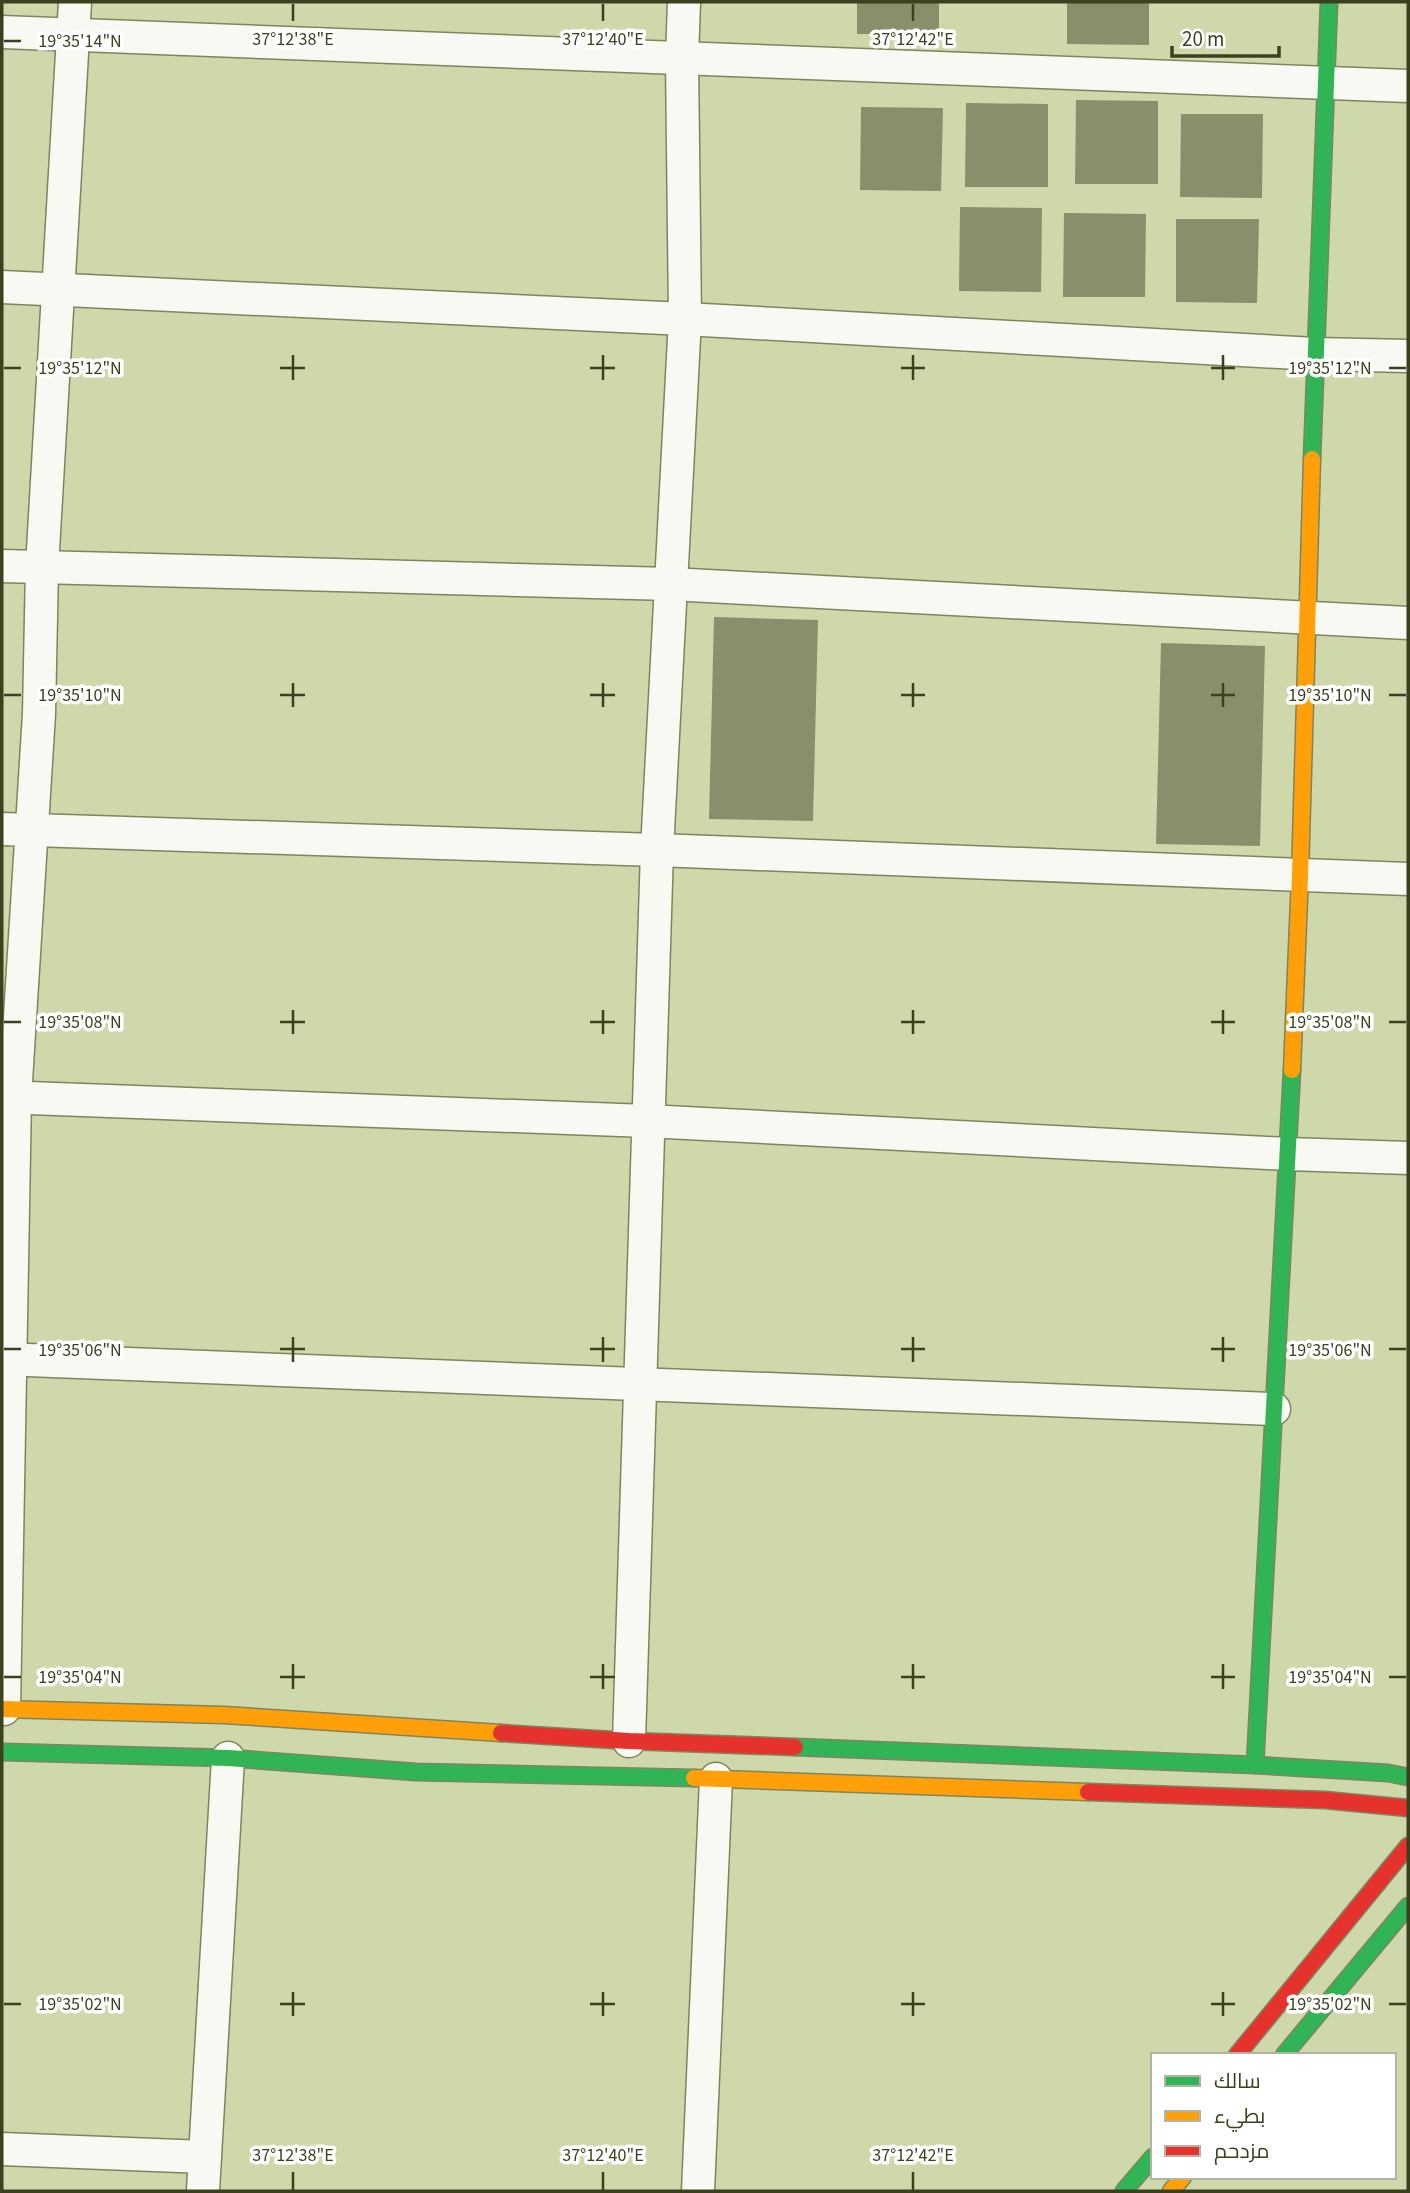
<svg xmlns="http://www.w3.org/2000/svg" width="1410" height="2193" font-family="'Source Sans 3',Cairo,sans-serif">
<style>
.building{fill:#888f6a}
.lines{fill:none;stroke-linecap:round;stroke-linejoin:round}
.street-casing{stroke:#7e855e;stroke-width:35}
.fast-casing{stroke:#7e855e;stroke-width:19}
.slow-casing{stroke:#7e855e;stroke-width:19}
.jam-casing{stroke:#7e855e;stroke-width:19}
.street{stroke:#f8f9f2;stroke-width:32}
.fast{stroke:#30b455;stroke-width:16}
.slow{stroke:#ff9f0a;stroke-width:16}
.jam{stroke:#e5322d;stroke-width:16}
.ticks{fill:none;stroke:#3a411f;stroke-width:2.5}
.ticks-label{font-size:18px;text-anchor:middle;fill:#3a411f;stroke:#fff;stroke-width:7;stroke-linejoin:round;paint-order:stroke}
</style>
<rect width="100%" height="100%" fill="#ced8aa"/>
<g class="building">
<rect x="857" y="2" width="82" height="32"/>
<path d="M 1067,2 L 1149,2 L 1149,45 L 1067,44 Z"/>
<path d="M 1076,100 L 1158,101 L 1158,184 L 1075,184 Z"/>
<path d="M 966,103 L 1048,104 L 1048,187 L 965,187 Z"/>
<path d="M 861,107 L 943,108 L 941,191 L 860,190 Z"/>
<path d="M 1181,114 L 1263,114 L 1262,198 L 1180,197 Z"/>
<path d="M 960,207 L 1042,208 L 1041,292 L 959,291 Z"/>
<path d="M 1064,213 L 1146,214 L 1145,297 L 1063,297 Z"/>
<path d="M 1176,219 L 1259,219 L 1257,303 L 1176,302 Z"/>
<path d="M 714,617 L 818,620 L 813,821 L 709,819 Z"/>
<path d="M 1161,643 L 1265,646 L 1260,846 L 1156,844 Z"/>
</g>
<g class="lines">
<defs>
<g id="street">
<path d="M 2,32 L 1408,86"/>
<path d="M 2,287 L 685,319 L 1315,354 L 1408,356"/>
<path d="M 2,566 L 670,584 L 1408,623"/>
<path d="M 2,829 L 657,850 L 1408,879"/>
<path d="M 2,1097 L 647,1121 L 1288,1154 L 1408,1158"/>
<path d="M 2,1359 L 1274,1409"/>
<path d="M 4,1709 L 15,1097 L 39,714 L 42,567 L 75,2"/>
<path d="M 629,1741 L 657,850 L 685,319 L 682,59 L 684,2"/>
<path d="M 2,2149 L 205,2157"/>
<path d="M 203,2191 L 228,1758"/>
<path d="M 698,2191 L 716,1779"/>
</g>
<g id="fast">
<path d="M 1312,459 L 1329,2"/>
<path d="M 795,1747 L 1255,1765 L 1388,1773 L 1408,1777"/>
<path d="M 2,1752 L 228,1758 L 416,1772 L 694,1778"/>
<path d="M 1255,1765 L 1292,1070"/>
<path d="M 1284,2055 L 1408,1906"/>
<path d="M 1124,2191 L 1153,2157"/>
</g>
<g id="slow">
<path d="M 1292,1070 L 1300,875 L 1312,459"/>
<path d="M 2,1709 L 224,1715 L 501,1733"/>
<path d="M 694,1778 L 1088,1792"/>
<path d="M 1171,2191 L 1183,2177"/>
</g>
<g id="jam">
<path d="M 501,1733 L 629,1741 L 795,1747"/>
<path d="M 1088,1792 L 1325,1800 L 1408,1808"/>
<path d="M 1237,2055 L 1408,1846"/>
</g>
</defs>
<use href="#street" class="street-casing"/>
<use href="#fast" class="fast-casing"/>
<use href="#slow" class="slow-casing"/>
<use href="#jam" class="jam-casing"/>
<use href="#street" class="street"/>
<use href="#fast" class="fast"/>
<use href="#slow" class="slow"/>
<use href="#jam" class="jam"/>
</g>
<path class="ticks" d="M 293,4 L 293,21M 603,4 L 603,21M 913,4 L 913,21M 4,41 L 21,41M 293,355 L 293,380M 603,355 L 603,380M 913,355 L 913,380M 1223,355 L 1223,380M 4,368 L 21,368M 280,368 L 305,368M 590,368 L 615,368M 901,368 L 925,368M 1211,368 L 1235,368M 1389,368 L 1406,368M 293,683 L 293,707M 603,683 L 603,707M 913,683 L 913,707M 1223,683 L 1223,707M 4,695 L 21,695M 280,695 L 305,695M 590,695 L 615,695M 901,695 L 925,695M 1211,695 L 1235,695M 1389,695 L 1406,695M 293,1010 L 293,1034M 603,1010 L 603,1034M 913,1010 L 913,1034M 1223,1010 L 1223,1034M 4,1022 L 21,1022M 280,1022 L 305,1022M 590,1022 L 615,1022M 901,1022 L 925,1022M 1211,1022 L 1235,1022M 1389,1022 L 1406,1022M 293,1337 L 293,1362M 603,1337 L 603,1362M 913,1337 L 913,1362M 1223,1337 L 1223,1362M 4,1349 L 21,1349M 280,1349 L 305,1349M 590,1349 L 615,1349M 901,1349 L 925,1349M 1211,1349 L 1235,1349M 1389,1349 L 1406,1349M 293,1664 L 293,1689M 603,1664 L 603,1689M 913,1664 L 913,1689M 1223,1664 L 1223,1689M 4,1677 L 21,1677M 280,1677 L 305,1677M 590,1677 L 615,1677M 901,1677 L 925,1677M 1211,1677 L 1235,1677M 1389,1677 L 1406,1677M 293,1992 L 293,2016M 603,1992 L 603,2016M 913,1992 L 913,2016M 1223,1992 L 1223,2016M 4,2004 L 21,2004M 280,2004 L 305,2004M 590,2004 L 615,2004M 901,2004 L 925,2004M 1211,2004 L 1235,2004M 1389,2004 L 1406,2004M 293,2172 L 293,2190M 603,2172 L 603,2190M 913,2172 L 913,2190"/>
<g class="ticks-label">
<text x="293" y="45">37°12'38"E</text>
<text x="603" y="45">37°12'40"E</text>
<text x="913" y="45">37°12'42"E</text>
<text x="80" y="47">19°35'14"N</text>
<text x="80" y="374">19°35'12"N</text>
<text x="1330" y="374">19°35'12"N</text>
<text x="80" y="701">19°35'10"N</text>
<text x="1330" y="701">19°35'10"N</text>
<text x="80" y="1028">19°35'08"N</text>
<text x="1330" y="1028">19°35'08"N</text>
<text x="80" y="1356">19°35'06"N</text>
<text x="1330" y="1356">19°35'06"N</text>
<text x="80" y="1683">19°35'04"N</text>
<text x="1330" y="1683">19°35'04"N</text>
<text x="80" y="2010">19°35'02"N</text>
<text x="1330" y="2010">19°35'02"N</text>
<text x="293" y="2161">37°12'38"E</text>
<text x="603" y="2161">37°12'40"E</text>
<text x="913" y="2161">37°12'42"E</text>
</g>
<rect width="1410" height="2193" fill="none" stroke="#3a411f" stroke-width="7"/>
<rect x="1151" y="2053" width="245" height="126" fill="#ffffff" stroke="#b0b3a5" stroke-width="2"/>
<rect x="1165" y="2076" width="35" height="10" fill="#30b455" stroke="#b0b3a5" stroke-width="2"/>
<text x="1214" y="2088" font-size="21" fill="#3a411f">سالك</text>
<rect x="1165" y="2111" width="35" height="10" fill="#ff9f0a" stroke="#b0b3a5" stroke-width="2"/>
<text x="1214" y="2123" font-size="21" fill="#3a411f">بطيء</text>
<rect x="1165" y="2146" width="35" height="10" fill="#e5322d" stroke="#b0b3a5" stroke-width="2"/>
<text x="1214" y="2158" font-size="21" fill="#3a411f">مزدحم</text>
<path d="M1172 46v10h107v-10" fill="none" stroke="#3a411f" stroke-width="3.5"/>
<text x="1182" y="46" font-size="21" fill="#3a411f" stroke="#ffffff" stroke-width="5" paint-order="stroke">20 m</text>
</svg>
